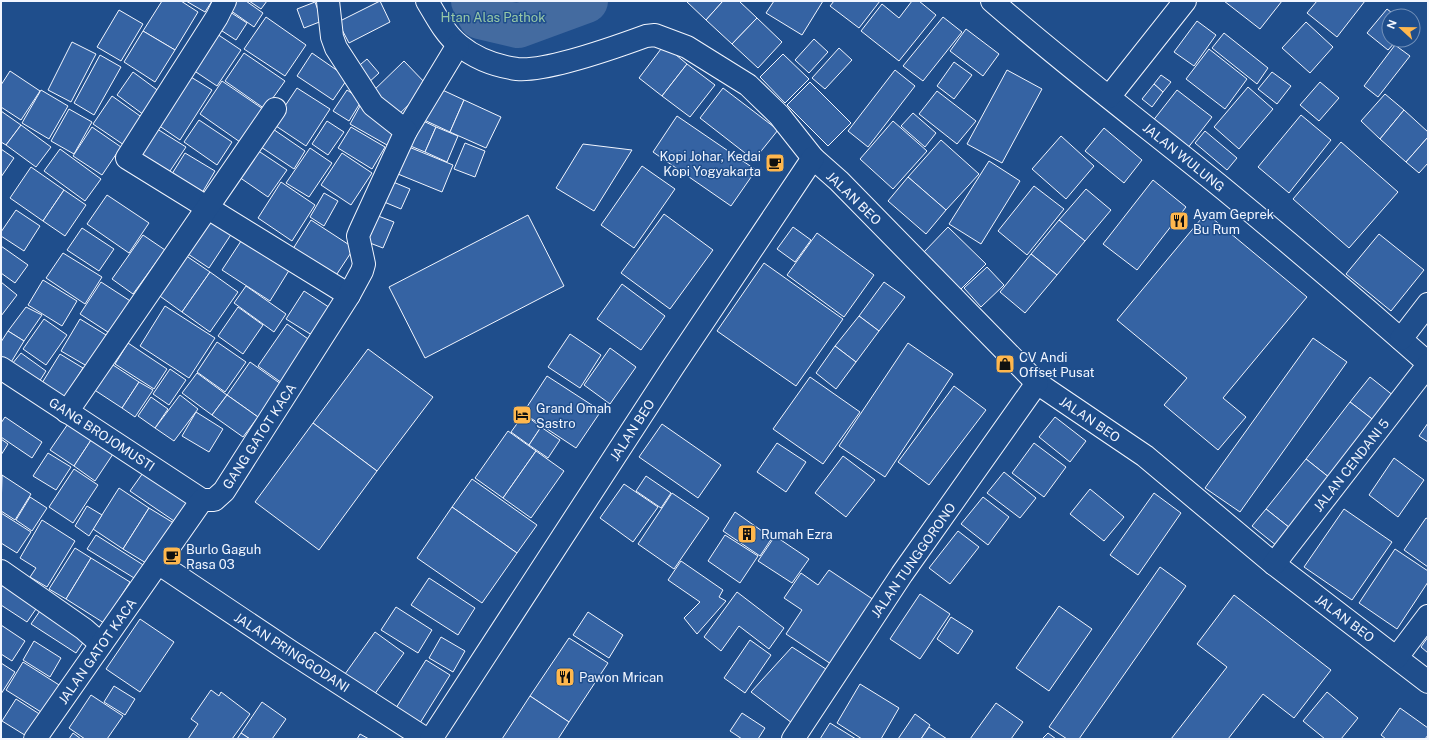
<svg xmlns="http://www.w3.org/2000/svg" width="1429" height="740" font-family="'Public Sans',sans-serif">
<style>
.built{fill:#305b95;stroke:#a8bbd7}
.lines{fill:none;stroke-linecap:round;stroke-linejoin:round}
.river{stroke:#446ba0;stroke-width:44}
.building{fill:#3563a3;stroke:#f2f6ff}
.street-casing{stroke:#f2f6ff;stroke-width:24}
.street{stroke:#1f4e8c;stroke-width:22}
.labels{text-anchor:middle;stroke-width:3;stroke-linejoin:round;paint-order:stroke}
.park-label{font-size:13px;fill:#97c8a6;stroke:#1f4e8c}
.poi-label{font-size:13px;fill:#f2f6ff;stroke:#1f4e8c;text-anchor:start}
.street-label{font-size:13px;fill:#f2f6ff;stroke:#1f4e8c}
</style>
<rect width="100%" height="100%" fill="#1f4e8c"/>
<path class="built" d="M 466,1 L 600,1 L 496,35 L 472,31 L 456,15 Z"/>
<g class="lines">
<path class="river" d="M 473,1 L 480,17 L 518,26 L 586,1"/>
</g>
<g class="building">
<path d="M 162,1 L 181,1 L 198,12 L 175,50 L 143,31 Z"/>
<path d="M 186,1 L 212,1 L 205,12 Z"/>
<path d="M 231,1 L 246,1 L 263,13 L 254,27 L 227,8 Z"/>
<path d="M 249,1 L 267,1 L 261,9 Z"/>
<path d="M 380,1 L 390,22 L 349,43 L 338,22 Z"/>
<path d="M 686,1 L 723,1 L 706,20 Z"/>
<path d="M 723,1 L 739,1 L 757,18 L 732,44 L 706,20 Z"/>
<path d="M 774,1 L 823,1 L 802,35 L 766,13 Z"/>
<path d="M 834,1 L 880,1 L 859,28 L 830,6 Z"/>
<path d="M 912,1 L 919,1 L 936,15 L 899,61 L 861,31 L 882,4 L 899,18 Z"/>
<path d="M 1224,1 L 1282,1 L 1260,29 Z"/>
<path d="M 1317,1 L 1365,1 L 1337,37 L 1307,13 Z"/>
<path d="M 315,2 L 322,21 L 304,28 L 297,9 Z"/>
<path d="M 1387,9 L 1396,16 L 1389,16 L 1389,40 L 1397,40 L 1388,50 L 1367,33 Z"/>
<path d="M 119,10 L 143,24 L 121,61 L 97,47 Z"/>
<path d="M 227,10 L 247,23 L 236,40 L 216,27 Z"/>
<path d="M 266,17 L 306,45 L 285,76 L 244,49 Z"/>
<path d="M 943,17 L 962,32 L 923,81 L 903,66 Z"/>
<path d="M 757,18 L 782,42 L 758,68 L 732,44 Z"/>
<path d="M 1197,21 L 1216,35 L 1194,66 L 1174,52 Z"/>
<path d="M 1306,22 L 1333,47 L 1310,73 L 1282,48 Z"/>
<path d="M 966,29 L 999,54 L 983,76 L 950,51 Z"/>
<path d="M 211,30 L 241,50 L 217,86 L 187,66 Z"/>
<path d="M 143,31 L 175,50 L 155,82 L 124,62 Z"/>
<path d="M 1224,33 L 1268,68 L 1257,84 L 1212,48 Z"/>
<path d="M 814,39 L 828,52 L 809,73 L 795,60 Z"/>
<path d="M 72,42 L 96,54 L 71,102 L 48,90 Z"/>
<path d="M 664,45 L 687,64 L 662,96 L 639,78 Z"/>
<path d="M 1395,45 L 1410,56 L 1378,97 L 1364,86 Z"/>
<path d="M 839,48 L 852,60 L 825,89 L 812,78 Z"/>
<path d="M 1209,49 L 1247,79 L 1225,109 L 1186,79 Z"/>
<path d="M 244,53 L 285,81 L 265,109 L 225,81 Z"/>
<path d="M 312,53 L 348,78 L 333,100 L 297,76 Z"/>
<path d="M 783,54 L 809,79 L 785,103 L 760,77 Z"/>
<path d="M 100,55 L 121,67 L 94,115 L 74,103 Z"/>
<path d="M 367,59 L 379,73 L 367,84 L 355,69 Z"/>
<path d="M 404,61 L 428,86 L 394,119 L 370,94 Z"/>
<path d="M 954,62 L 972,75 L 954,99 L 937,86 Z"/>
<path d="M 687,64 L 715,85 L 690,117 L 662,96 Z"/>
<path d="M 895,70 L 915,86 L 868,147 L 848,131 Z"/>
<path d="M 1007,70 L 1042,89 L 1002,163 L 967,144 Z"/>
<path d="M 10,71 L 40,91 L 21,120 L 1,107 L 1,85 Z"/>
<path d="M 133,72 L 160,92 L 144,115 L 117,95 Z"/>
<path d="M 1272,72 L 1291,86 L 1277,104 L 1258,89 Z"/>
<path d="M 186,74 L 212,90 L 180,140 L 155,123 Z"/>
<path d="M 1161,75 L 1171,82 L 1163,92 L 1154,84 Z"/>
<path d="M 222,81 L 263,109 L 240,142 L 200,114 Z"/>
<path d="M 810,82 L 851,123 L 828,146 L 787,105 Z"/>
<path d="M 1320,82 L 1339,98 L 1319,121 L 1300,105 Z"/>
<path d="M 1154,84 L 1163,92 L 1152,107 L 1142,99 Z"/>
<path d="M 436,87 L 464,100 L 450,132 L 422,119 Z"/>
<path d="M 1248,87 L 1273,109 L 1239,149 L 1214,127 Z"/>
<path d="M 297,88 L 330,109 L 306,146 L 273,124 Z"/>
<path d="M 723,88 L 778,130 L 754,160 L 700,118 Z"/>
<path d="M 41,90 L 68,106 L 49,139 L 22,123 Z"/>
<path d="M 347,90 L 362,100 L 349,121 L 333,111 Z"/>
<path d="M 1177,90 L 1212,117 L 1187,149 L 1152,122 Z"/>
<path d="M 937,91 L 976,121 L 957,144 L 919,114 Z"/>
<path d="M 1385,94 L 1404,110 L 1380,139 L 1361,121 Z"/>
<path d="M 112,96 L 143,118 L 124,145 L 93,124 Z"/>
<path d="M 464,100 L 501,117 L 486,148 L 450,132 Z"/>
<path d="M 360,106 L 397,128 L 387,145 L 350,124 Z"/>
<path d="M 69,109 L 92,122 L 74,154 L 51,141 Z"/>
<path d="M 1404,110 L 1428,132 L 1428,137 L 1406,162 L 1380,139 Z"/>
<path d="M 1,111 L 21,125 L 6,145 L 1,142 Z"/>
<path d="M 913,113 L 936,133 L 925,147 L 901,126 Z"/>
<path d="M 1301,115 L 1331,140 L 1289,193 L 1258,167 Z"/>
<path d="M 677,116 L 756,170 L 731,206 L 653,152 Z"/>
<path d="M 419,119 L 436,127 L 425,152 L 408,145 Z"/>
<path d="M 199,120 L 232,142 L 217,165 L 184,142 Z"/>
<path d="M 327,121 L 344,132 L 328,155 L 312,144 Z"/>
<path d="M 893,121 L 927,151 L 893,189 L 860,159 Z"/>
<path d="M 21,125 L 51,147 L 36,167 L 6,145 Z"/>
<path d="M 92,127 L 121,147 L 102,175 L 73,156 Z"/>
<path d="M 154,127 L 186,147 L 166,177 L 135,157 Z"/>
<path d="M 270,127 L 305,151 L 294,169 L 258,145 Z"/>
<path d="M 351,127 L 385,147 L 372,169 L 338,148 Z"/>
<path d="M 436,127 L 458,136 L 447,162 L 425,152 Z"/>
<path d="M 1104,128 L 1142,160 L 1124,183 L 1085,151 Z"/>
<path d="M 1205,131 L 1237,158 L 1227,170 L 1195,143 Z"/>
<path d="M 1061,136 L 1094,166 L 1066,199 L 1032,169 Z"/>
<path d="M 1428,137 L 1428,163 L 1419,173 L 1406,162 Z"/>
<path d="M 941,140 L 979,174 L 946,210 L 908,177 Z"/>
<path d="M 1341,142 L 1398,192 L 1349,248 L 1293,199 Z"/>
<path d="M 465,143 L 485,151 L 475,177 L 454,169 Z"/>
<path d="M 583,144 L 632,150 L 594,211 L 556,188 Z"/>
<path d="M 404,145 L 453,165 L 442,192 L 393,172 Z"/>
<path d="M 310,148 L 332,163 L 309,197 L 286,183 Z"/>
<path d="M 1,149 L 14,158 L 1,177 Z"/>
<path d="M 60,149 L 101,179 L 85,201 L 44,171 Z"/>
<path d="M 257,150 L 287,170 L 268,197 L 239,177 Z"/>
<path d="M 185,153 L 215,171 L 199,198 L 170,177 Z"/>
<path d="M 342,153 L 372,173 L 351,205 L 321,185 Z"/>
<path d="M 989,161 L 1020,181 L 981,244 L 949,224 Z"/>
<path d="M 642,166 L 675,189 L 634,248 L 601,225 Z"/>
<path d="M 31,167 L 64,190 L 43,221 L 10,198 Z"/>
<path d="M 908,177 L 946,210 L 926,234 L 888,201 Z"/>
<path d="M 386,179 L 410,189 L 401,209 L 377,199 Z"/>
<path d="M 1153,180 L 1186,207 L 1137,270 L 1103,244 Z"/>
<path d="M 281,182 L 315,205 L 292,241 L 258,218 Z"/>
<path d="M 1034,186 L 1064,209 L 1027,255 L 998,231 Z"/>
<path d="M 1086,189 L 1111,210 L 1085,241 L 1059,220 Z"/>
<path d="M 64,190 L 86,205 L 65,236 L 43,221 Z"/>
<path d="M 324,193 L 338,201 L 324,226 L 310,217 Z"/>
<path d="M 107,195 L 149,223 L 129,253 L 87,224 Z"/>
<path d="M 16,210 L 40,226 L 24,251 L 1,236 L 1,232 Z"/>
<path d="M 1206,213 L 1307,297 L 1223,398 L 1246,417 L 1218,450 L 1164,405 L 1187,378 L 1117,320 Z"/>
<path d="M 209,214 L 234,230 L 209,268 L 185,252 Z"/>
<path d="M 373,214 L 394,222 L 383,248 L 362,240 Z"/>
<path d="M 664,214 L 713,250 L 670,309 L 621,273 Z"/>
<path d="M 528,215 L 564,286 L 425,358 L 389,287 Z"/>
<path d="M 311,220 L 354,248 L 333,280 L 291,252 Z"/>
<path d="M 1059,220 L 1085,241 L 1057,275 L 1031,254 Z"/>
<path d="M 793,227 L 811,240 L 795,262 L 777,249 Z"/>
<path d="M 948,227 L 986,264 L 960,290 L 923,253 Z"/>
<path d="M 82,228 L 114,249 L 99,271 L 67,250 Z"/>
<path d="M 817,233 L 874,275 L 844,317 L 787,275 Z"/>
<path d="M 1379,234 L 1424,270 L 1391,311 L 1346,274 Z"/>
<path d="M 143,235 L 165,250 L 133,294 L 112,279 Z"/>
<path d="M 245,235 L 293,264 L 270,301 L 222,270 Z"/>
<path d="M 1,246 L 28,265 L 15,283 L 1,273 Z"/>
<path d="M 63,253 L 102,277 L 85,304 L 46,278 Z"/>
<path d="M 1031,254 L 1057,275 L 1025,313 L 1000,292 Z"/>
<path d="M 185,255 L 210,272 L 182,312 L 157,294 Z"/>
<path d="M 764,263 L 843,319 L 796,386 L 717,331 Z"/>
<path d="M 987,267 L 1004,285 L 981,307 L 964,288 Z"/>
<path d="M 210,272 L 238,292 L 210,332 L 182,312 Z"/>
<path d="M 43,280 L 77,301 L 62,326 L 28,305 Z"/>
<path d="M 1,282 L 17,295 L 1,316 Z"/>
<path d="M 101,282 L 138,306 L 117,338 L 80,314 Z"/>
<path d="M 884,282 L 905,297 L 879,331 L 859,316 Z"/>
<path d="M 622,284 L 665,316 L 641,350 L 597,319 Z"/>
<path d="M 246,286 L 286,314 L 274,332 L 234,303 Z"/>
<path d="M 304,291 L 338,313 L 320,340 L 286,319 Z"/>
<path d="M 165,306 L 215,338 L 189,378 L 140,346 Z"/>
<path d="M 26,307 L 42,315 L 24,341 L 8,331 Z"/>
<path d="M 238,307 L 263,325 L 243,354 L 218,336 Z"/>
<path d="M 859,316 L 879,331 L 856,362 L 835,346 Z"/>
<path d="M 44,319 L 67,335 L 46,365 L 23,349 Z"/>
<path d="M 80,319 L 111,338 L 92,369 L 61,351 Z"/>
<path d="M 287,324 L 311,341 L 282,383 L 258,366 Z"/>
<path d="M 8,331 L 24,341 L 10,364 L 1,358 L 1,342 Z"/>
<path d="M 570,334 L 601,355 L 580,388 L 548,367 Z"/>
<path d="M 1313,338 L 1347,362 L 1240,512 L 1205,488 Z"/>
<path d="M 217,342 L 246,362 L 225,392 L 197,372 Z"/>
<path d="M 128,343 L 167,369 L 154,389 L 115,364 Z"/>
<path d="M 908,343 L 953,374 L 885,477 L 839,446 Z"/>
<path d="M 835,346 L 856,362 L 836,389 L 816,373 Z"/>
<path d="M 610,348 L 636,367 L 610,404 L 584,385 Z"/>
<path d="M 368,349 L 433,397 L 377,471 L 313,423 Z"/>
<path d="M 21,353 L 46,371 L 39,382 L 12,364 Z"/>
<path d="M 60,354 L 83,368 L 65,397 L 42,383 Z"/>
<path d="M 250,362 L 281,384 L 258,417 L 227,395 Z"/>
<path d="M 110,363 L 139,382 L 122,408 L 93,389 Z"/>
<path d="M 170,369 L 186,380 L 169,405 L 153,394 Z"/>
<path d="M 197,373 L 227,395 L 212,415 L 182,393 Z"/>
<path d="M 547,376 L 601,411 L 576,448 L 523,413 Z"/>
<path d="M 810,377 L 860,412 L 823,464 L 773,429 Z"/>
<path d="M 1370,377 L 1399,400 L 1380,425 L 1350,402 Z"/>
<path d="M 139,382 L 153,390 L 135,417 L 122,408 Z"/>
<path d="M 954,386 L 986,410 L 929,485 L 898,462 Z"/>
<path d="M 180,395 L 198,409 L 174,441 L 155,428 Z"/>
<path d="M 227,395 L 258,417 L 243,437 L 212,415 Z"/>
<path d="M 151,397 L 168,409 L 155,428 L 138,416 Z"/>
<path d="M 1350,402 L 1380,425 L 1335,482 L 1306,459 Z"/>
<path d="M 196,412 L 223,429 L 209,452 L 182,436 Z"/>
<path d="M 524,414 L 541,427 L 529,445 L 511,432 Z"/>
<path d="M 5,417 L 42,442 L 32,458 L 1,437 L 1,423 Z"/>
<path d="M 1055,417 L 1086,441 L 1070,462 L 1039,437 Z"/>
<path d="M 72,418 L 95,434 L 74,466 L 50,450 Z"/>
<path d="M 313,423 L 377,471 L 319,550 L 255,502 Z"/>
<path d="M 1428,423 L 1428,442 L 1419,436 Z"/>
<path d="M 662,424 L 721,465 L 698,498 L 639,457 Z"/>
<path d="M 541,427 L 560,440 L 548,458 L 529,445 Z"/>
<path d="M 508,431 L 536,451 L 503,498 L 475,478 Z"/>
<path d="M 95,434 L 117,448 L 95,481 L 74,466 Z"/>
<path d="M 1,439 L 8,444 L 1,455 Z"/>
<path d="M 777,443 L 806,462 L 786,492 L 757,472 Z"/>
<path d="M 1034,443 L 1066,467 L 1044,497 L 1012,473 Z"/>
<path d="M 536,451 L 564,471 L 531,518 L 503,498 Z"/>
<path d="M 48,453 L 71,467 L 56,490 L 33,476 Z"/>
<path d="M 843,456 L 875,480 L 846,517 L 815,493 Z"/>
<path d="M 1394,458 L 1424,480 L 1398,517 L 1369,495 Z"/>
<path d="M 1306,459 L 1335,482 L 1295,532 L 1266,509 Z"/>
<path d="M 74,469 L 98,485 L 73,523 L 49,507 Z"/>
<path d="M 145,470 L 192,501 L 177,523 L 130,491 Z"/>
<path d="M 1004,472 L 1036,498 L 1020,518 L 987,493 Z"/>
<path d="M 2,475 L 31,494 L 15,520 L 1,511 Z"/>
<path d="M 646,476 L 671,493 L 661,508 L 636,491 Z"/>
<path d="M 472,479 L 537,525 L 517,553 L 452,507 Z"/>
<path d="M 624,484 L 658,507 L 633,542 L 600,518 Z"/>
<path d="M 119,488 L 149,508 L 123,549 L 93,529 Z"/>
<path d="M 1090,489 L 1124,517 L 1104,541 L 1070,514 Z"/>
<path d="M 672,493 L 709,518 L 674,569 L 638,544 Z"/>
<path d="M 1154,493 L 1181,513 L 1138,575 L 1110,555 Z"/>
<path d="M 30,497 L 47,508 L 32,531 L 16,520 Z"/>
<path d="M 983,497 L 1009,517 L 988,545 L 961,524 Z"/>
<path d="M 87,506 L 102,515 L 89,536 L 75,526 Z"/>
<path d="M 452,507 L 517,553 L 482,603 L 417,558 Z"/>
<path d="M 149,508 L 177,525 L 151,566 L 123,549 Z"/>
<path d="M 1266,509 L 1295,532 L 1282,550 L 1252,526 Z"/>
<path d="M 1344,509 L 1392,542 L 1352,600 L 1304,567 Z"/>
<path d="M 735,512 L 772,538 L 760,556 L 723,531 Z"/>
<path d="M 1,513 L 31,532 L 17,553 L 1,543 Z"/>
<path d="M 1426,518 L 1428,519 L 1428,567 L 1404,550 Z"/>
<path d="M 42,520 L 75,541 L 47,587 L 30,577 L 36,568 L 20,558 Z"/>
<path d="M 958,531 L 979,547 L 950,584 L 929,568 Z"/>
<path d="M 96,535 L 148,568 L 139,581 L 87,549 Z"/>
<path d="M 725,535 L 758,556 L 740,583 L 708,561 Z"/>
<path d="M 775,536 L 809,559 L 792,583 L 758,561 Z"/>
<path d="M 75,548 L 91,558 L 66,599 L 49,589 Z"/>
<path d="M 1395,549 L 1428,571 L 1428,582 L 1397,629 L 1359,603 Z"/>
<path d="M 91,558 L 130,582 L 104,623 L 66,599 Z"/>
<path d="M 681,561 L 723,590 L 719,597 L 726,601 L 697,634 L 684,618 L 700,602 L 668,580 Z"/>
<path d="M 1160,567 L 1186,586 L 1079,739 L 1067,739 L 1049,727 Z"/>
<path d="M 829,570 L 880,604 L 837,668 L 786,634 L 802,610 L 784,598 L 801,573 L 818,585 Z"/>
<path d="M 429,578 L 475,608 L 458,635 L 411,605 Z"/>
<path d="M 1,582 L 38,606 L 27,622 L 1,605 Z"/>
<path d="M 737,592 L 784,628 L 769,649 L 739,626 L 721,651 L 704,637 Z"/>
<path d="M 920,594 L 950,614 L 920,659 L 890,639 Z"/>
<path d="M 1234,595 L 1331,670 L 1294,718 L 1263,694 L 1228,739 L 1171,739 L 1227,667 L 1197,644 Z"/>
<path d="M 1059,606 L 1092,629 L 1049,691 L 1016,668 Z"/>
<path d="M 396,607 L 432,630 L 418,653 L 381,630 Z"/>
<path d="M 42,608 L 86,638 L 76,653 L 31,624 Z"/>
<path d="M 588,612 L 623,635 L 609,658 L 573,635 Z"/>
<path d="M 951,617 L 973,631 L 958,654 L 937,639 Z"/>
<path d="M 140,619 L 174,642 L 140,692 L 106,669 Z"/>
<path d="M 1,625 L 25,641 L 12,661 L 1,654 Z"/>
<path d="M 375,632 L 404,653 L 374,695 L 345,674 Z"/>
<path d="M 441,637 L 465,651 L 453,672 L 429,658 Z"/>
<path d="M 1428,637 L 1428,653 L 1421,647 Z"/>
<path d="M 569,638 L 608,663 L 569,722 L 530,696 Z"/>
<path d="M 750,640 L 771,655 L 745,693 L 724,678 Z"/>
<path d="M 34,641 L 61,658 L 50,677 L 23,660 Z"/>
<path d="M 792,647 L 832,673 L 792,723 L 751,692 Z"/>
<path d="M 426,660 L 450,675 L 420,723 L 396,708 Z"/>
<path d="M 23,662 L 67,690 L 49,717 L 6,690 Z"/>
<path d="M 1,663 L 15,672 L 1,694 Z"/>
<path d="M 860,684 L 899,708 L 881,739 L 862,739 L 837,723 Z"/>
<path d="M 114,686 L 135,699 L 125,715 L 104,702 Z"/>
<path d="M 211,690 L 219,696 L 221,692 L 250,714 L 232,739 L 188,739 L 198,724 L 191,719 Z"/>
<path d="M 1327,692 L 1358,718 L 1341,739 L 1325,739 L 1303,721 Z"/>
<path d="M 91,695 L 123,716 L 107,739 L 85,739 L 69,728 Z"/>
<path d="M 530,696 L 569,722 L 558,739 L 502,739 Z"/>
<path d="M 16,699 L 41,715 L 28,737 L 2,721 Z"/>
<path d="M 262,702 L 286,719 L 272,739 L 250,739 L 241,733 Z"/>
<path d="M 996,703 L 1023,722 L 1011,739 L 970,739 Z"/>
<path d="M 1400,708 L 1428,728 L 1428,735 L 1425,739 L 1386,739 L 1381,735 Z"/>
<path d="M 742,713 L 765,728 L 758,739 L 742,739 L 730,731 Z"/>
<path d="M 915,714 L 930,725 L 921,739 L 898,739 Z"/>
<path d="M 830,723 L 856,739 L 820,739 Z"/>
<path d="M 929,727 L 947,739 L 921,739 Z"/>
<path d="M 73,733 L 81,739 L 69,739 Z"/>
<path d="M 241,733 L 250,739 L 237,739 Z"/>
<path d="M 1048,733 L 1056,739 L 1042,739 Z"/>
<path d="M 360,734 L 369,739 L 357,739 Z"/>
</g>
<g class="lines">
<defs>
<g id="street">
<path d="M 225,1 L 217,17 L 127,158 L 349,295"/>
<path d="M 427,1 C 436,16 445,34 459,45 C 476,59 495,66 517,69 C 547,72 616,47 646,36 L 655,35 L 687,47 L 748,85 L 779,115 L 813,158 L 839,181 L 1037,383 L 1145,456 L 1274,564 L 1428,682"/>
<path d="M 992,1 C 1068,67 1147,127 1225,190 C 1294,247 1361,304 1428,363"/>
<path d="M 1109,97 L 1185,1"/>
<path d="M 406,131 L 458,45"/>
<path d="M 1401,339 L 1428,304"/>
<path d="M 1,368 L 202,500"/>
<path d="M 67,412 L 275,109"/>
<path d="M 158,563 L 291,652 L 426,739"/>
<path d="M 1274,564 L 1428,365"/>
<path d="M 1,571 L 84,629 L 101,644"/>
<path d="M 1397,657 L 1428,616"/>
<path d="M 35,739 L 202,500 L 214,500 L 224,491 L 349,295 L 362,271 L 364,264 L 358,236 L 360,231 L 406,131 L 373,105 L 336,48 L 332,37 L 328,1"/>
<path d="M 431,739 L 673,367 L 813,158"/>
<path d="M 793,739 L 902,574 L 1037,383"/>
</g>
</defs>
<use href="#street" class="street-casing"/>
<use href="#street" class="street"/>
</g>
<defs>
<symbol id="cafe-square" viewBox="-11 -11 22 22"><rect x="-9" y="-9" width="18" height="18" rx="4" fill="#ffb74d" stroke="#1f4e8c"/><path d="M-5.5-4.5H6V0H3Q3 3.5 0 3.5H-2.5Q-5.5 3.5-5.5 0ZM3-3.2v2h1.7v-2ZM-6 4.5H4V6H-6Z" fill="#111"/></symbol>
<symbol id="restaurant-square" viewBox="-11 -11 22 22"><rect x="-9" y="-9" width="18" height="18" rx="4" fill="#ffb74d" stroke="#1f4e8c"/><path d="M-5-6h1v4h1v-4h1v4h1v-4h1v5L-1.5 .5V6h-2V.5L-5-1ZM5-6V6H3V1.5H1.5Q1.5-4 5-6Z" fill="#111"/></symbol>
<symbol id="shop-square" viewBox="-11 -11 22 22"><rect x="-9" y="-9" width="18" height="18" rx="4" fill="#ffb74d" stroke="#1f4e8c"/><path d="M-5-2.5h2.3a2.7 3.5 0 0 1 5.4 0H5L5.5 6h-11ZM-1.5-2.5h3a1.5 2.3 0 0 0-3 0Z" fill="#111"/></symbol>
<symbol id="hotel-square" viewBox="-11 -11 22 22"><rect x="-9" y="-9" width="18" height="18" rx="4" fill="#ffb74d" stroke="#1f4e8c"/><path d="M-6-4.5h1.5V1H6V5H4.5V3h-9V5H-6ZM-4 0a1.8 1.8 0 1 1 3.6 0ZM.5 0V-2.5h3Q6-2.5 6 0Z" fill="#111"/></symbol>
<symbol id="building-square" viewBox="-11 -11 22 22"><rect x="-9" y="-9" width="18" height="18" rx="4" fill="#ffb74d" stroke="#1f4e8c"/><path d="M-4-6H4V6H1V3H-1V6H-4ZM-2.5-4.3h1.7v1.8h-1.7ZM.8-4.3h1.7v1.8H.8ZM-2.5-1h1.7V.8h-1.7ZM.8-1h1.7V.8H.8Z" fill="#111"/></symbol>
</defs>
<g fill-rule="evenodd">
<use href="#cafe-square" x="764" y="152" width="22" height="22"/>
<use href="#restaurant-square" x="1168" y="210" width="22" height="22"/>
<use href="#shop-square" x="994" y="353" width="22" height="22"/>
<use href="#hotel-square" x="511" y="404" width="22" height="22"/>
<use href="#building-square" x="736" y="523" width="22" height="22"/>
<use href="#cafe-square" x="161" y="545" width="22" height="22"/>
<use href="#restaurant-square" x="554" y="666" width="22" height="22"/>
</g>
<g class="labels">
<g class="park-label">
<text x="493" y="22">Htan Alas Pathok</text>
</g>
<g class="poi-label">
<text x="761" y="161" text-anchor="end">Kopi Johar, Kedai<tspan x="761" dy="15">Kopi Yogyakarta</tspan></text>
<text x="1193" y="219">Ayam Geprek<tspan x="1193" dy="15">Bu Rum</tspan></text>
<text x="1019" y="362">CV Andi<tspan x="1019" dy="15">Offset Pusat</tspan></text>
<text x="536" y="413">Grand Omah<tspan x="536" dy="15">Sastro</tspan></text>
<text x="761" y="539">Rumah Ezra</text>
<text x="186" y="554">Burlo Gaguh<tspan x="186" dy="15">Rasa 03</tspan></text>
<text x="579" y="682">Pawon Mrican</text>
</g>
<g class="street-label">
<text transform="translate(1184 157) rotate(39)" y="5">JALAN WULUNG</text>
<text transform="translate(854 198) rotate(44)" y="5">JALAN BEO</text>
<text transform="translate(1090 419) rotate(34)" y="5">JALAN BEO</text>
<text transform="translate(632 430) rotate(-57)" y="5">JALAN BEO</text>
<text transform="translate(102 434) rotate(33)" y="5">GANG BROJOMUSTI</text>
<text transform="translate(259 436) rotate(-57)" y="5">GANG GATOT KACA</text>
<text transform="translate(1351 465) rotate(-52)" y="5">JALAN CENDANI 5</text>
<text transform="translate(913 560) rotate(-55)" y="5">JALAN TUNGGORONO</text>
<text transform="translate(1345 618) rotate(37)" y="5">JALAN BEO</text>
<text transform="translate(97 651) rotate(-55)" y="5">JALAN GATOT KACA</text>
<text transform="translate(292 652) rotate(33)" y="5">JALAN PRINGGODANI</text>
</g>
</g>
<rect width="1429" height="740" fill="none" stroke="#f2f6ff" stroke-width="4"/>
<g transform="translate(1401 28) rotate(292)"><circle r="19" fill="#1f4e8c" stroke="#7391ba"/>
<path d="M0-3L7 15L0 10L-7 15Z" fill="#ffb74d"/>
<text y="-6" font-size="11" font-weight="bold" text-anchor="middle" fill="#f2f6ff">N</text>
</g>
</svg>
